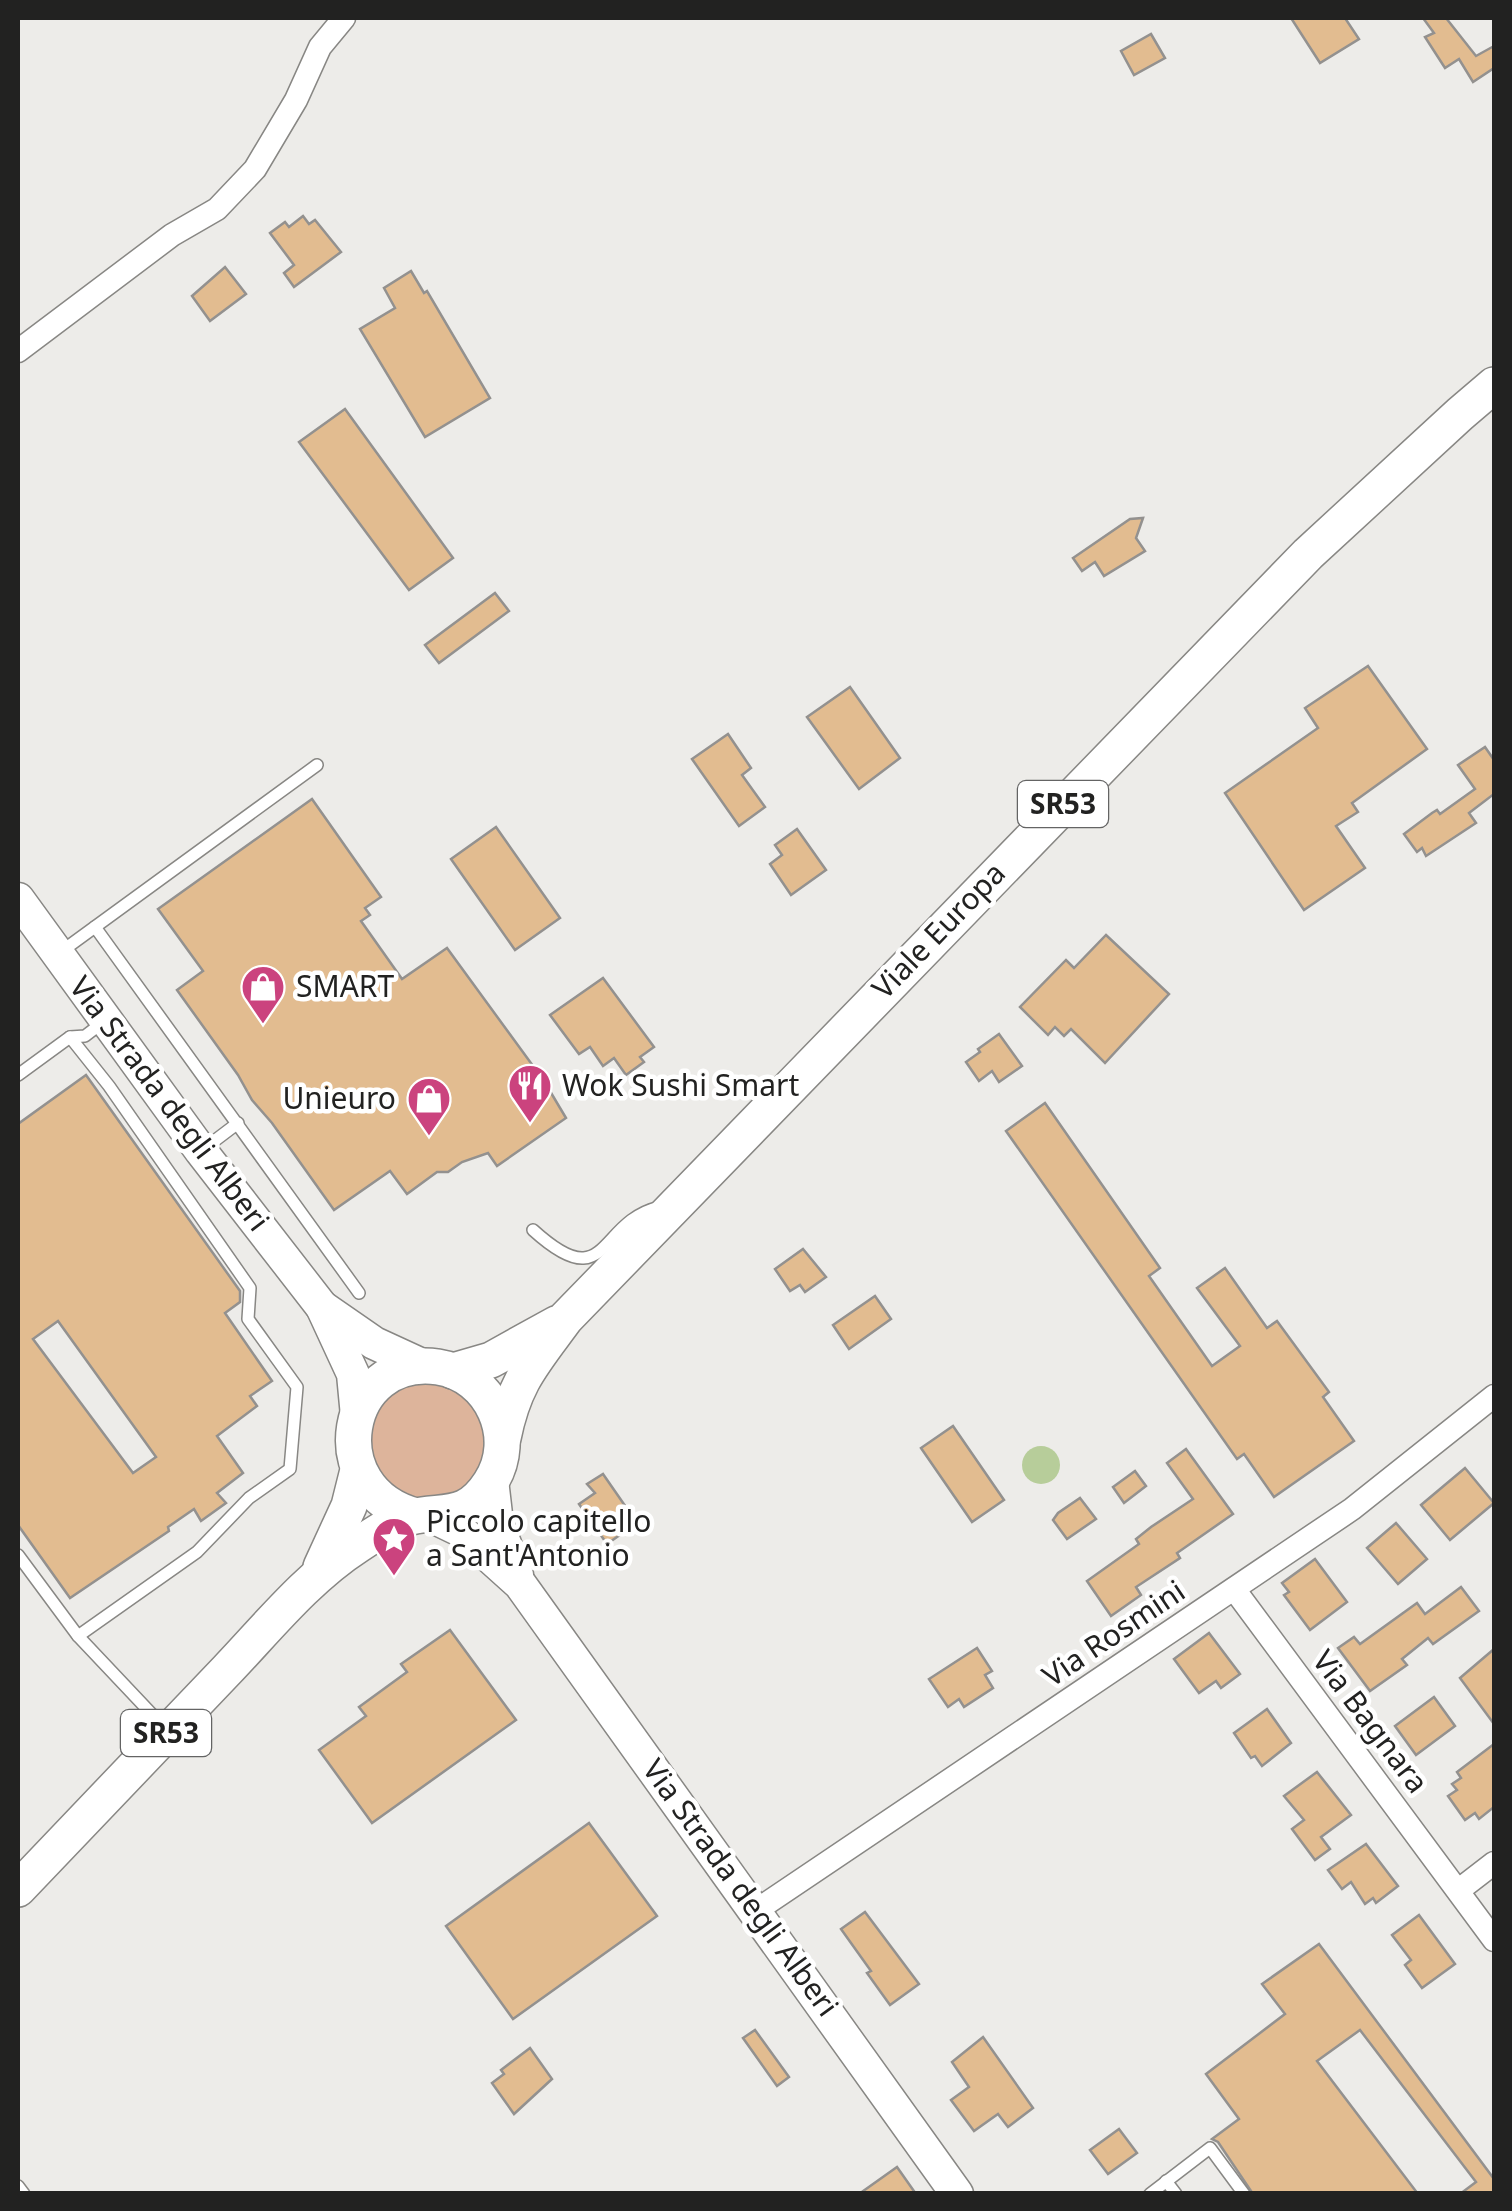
<svg xmlns="http://www.w3.org/2000/svg" width="1512" height="2211" font-family="'Noto Sans',sans-serif">
<style>
.green{fill:#ddb49b}
.water{fill:#b7cd9a}
.building{fill:#e2bc90;stroke:#93918f;stroke-width:2.5;fill-rule:evenodd}
.lines{fill:none;stroke-linecap:round;stroke-linejoin:round}
.service-casing{stroke:#888784;stroke-width:14}
.minor-casing{stroke:#888784;stroke-width:25}
.secondary-casing{stroke:#888784;stroke-width:35}
.primary-casing{stroke:#888784;stroke-width:38}
.service{stroke:#fff;stroke-width:11}
.minor{stroke:#fff;stroke-width:22}
.secondary{stroke:#fff;stroke-width:32}
.primary{stroke:#fff;stroke-width:35}
.labels{text-anchor:middle;stroke-width:9;stroke-linejoin:round;paint-order:stroke}
.shield{fill:#fff;stroke:#646464;stroke-width:2.5}
.shield-label{font-size:28px;font-weight:bold;fill:#222221}
.street-label{font-size:30px;fill:#222221;stroke:#fff}
.poi-label{font-size:30px;fill:#222221;stroke:#fff;text-anchor:start}
</style>
<rect width="100%" height="100%" fill="#edece9"/>
<path class="green" d="M 414,1380 L 455,1385 L 483,1415 L 487,1456 L 474,1480 L 452,1497 L 439,1501 L 398,1496 L 366,1453 L 379,1401 Z"/>
<circle class="water" cx="1041" cy="1465" r="19"/>
<g class="building">
<path d="M 1291,18 L 1345,18 L 1359,39 L 1320,63 Z"/>
<path d="M 1423,18 L 1446,18 L 1476,56 L 1494,46 L 1494,68 L 1473,82 L 1459,59 L 1445,68 L 1425,37 L 1434,33 Z"/>
<path d="M 1151,34 L 1165,58 L 1134,75 L 1121,51 Z"/>
<path d="M 303,216 L 309,224 L 315,220 L 341,252 L 294,287 L 284,273 L 294,265 L 270,233 L 285,222 L 289,227 Z"/>
<path d="M 225,267 L 246,294 L 210,321 L 192,296 Z"/>
<path d="M 411,271 L 424,293 L 427,291 L 490,398 L 425,437 L 360,329 L 395,308 L 384,288 Z"/>
<path d="M 345,409 L 453,558 L 409,590 L 299,442 Z"/>
<path d="M 1143,518 L 1136,538 L 1145,551 L 1104,576 L 1095,562 L 1082,571 L 1073,558 L 1130,519 Z"/>
<path d="M 495,593 L 509,611 L 439,663 L 425,645 Z"/>
<path d="M 1368,666 L 1427,749 L 1352,803 L 1358,812 L 1336,826 L 1365,868 L 1304,910 L 1225,793 L 1318,728 L 1305,708 Z"/>
<path d="M 850,687 L 900,758 L 859,789 L 807,717 Z"/>
<path d="M 728,734 L 751,768 L 742,775 L 765,807 L 739,826 L 692,759 Z"/>
<path d="M 1485,747 L 1494,760 L 1494,794 L 1469,813 L 1476,823 L 1426,856 L 1422,848 L 1417,852 L 1404,834 L 1432,813 L 1437,810 L 1440,814 L 1475,789 L 1458,765 Z"/>
<path d="M 312,799 L 381,897 L 365,908 L 370,915 L 361,921 L 402,979 L 447,948 L 544,1081 L 566,1118 L 497,1166 L 488,1153 L 462,1162 L 448,1172 L 437,1172 L 407,1194 L 390,1171 L 334,1210 L 272,1123 L 252,1100 L 238,1075 L 177,990 L 203,971 L 158,909 Z"/>
<path d="M 496,827 L 560,918 L 515,950 L 451,859 Z"/>
<path d="M 797,829 L 826,870 L 791,895 L 770,864 L 782,855 L 775,845 Z"/>
<path d="M 1106,935 L 1169,994 L 1105,1063 L 1071,1029 L 1064,1036 L 1055,1027 L 1048,1035 L 1020,1007 L 1066,960 L 1074,968 Z"/>
<path d="M 603,978 L 654,1047 L 640,1057 L 644,1062 L 626,1075 L 614,1058 L 603,1066 L 590,1047 L 579,1054 L 550,1015 Z"/>
<path d="M 999,1034 L 1022,1066 L 999,1082 L 992,1071 L 979,1081 L 966,1062 L 980,1052 L 978,1049 Z"/>
<path d="M 86,1075 L 240,1291 L 240,1302 L 225,1313 L 272,1381 L 250,1396 L 257,1406 L 217,1436 L 243,1473 L 217,1493 L 226,1503 L 201,1521 L 194,1509 L 168,1527 L 169,1531 L 70,1598 L 18,1525 L 18,1124 ZM 58,1321 L 156,1457 L 133,1473 L 33,1339 Z"/>
<path d="M 1045,1103 L 1160,1268 L 1149,1276 L 1212,1366 L 1240,1346 L 1197,1288 L 1225,1268 L 1267,1328 L 1277,1321 L 1329,1392 L 1323,1397 L 1354,1441 L 1274,1497 L 1244,1454 L 1237,1459 L 1006,1131 Z"/>
<path d="M 803,1249 L 826,1277 L 805,1292 L 800,1285 L 790,1291 L 775,1269 Z"/>
<path d="M 875,1296 L 891,1319 L 849,1349 L 833,1325 Z"/>
<path d="M 953,1426 L 1004,1500 L 972,1522 L 921,1448 Z"/>
<path d="M 1186,1449 L 1233,1514 L 1177,1553 L 1180,1558 L 1136,1587 L 1141,1595 L 1111,1616 L 1087,1581 L 1139,1544 L 1136,1539 L 1151,1527 L 1193,1499 L 1167,1463 Z"/>
<path d="M 1465,1468 L 1494,1503 L 1450,1540 L 1421,1505 Z"/>
<path d="M 1135,1471 L 1146,1486 L 1124,1503 L 1113,1487 Z"/>
<path d="M 603,1474 L 637,1523 L 607,1544 L 579,1504 L 595,1493 L 587,1484 Z"/>
<path d="M 1080,1498 L 1096,1519 L 1067,1539 L 1053,1520 L 1058,1513 Z"/>
<path d="M 1396,1523 L 1427,1559 L 1398,1584 L 1367,1548 Z"/>
<path d="M 1315,1559 L 1347,1602 L 1310,1630 L 1284,1595 L 1289,1592 L 1282,1583 Z"/>
<path d="M 1461,1587 L 1479,1611 L 1433,1644 L 1428,1638 L 1402,1659 L 1407,1665 L 1370,1691 L 1338,1648 L 1354,1637 L 1360,1644 L 1417,1603 L 1425,1614 Z"/>
<path d="M 450,1630 L 516,1720 L 372,1823 L 319,1750 L 366,1716 L 359,1707 L 407,1672 L 401,1664 Z"/>
<path d="M 1209,1633 L 1240,1674 L 1221,1688 L 1216,1681 L 1199,1693 L 1174,1659 Z"/>
<path d="M 977,1648 L 992,1671 L 985,1675 L 993,1688 L 964,1707 L 959,1699 L 948,1707 L 929,1679 Z"/>
<path d="M 1494,1649 L 1494,1724 L 1460,1678 Z"/>
<path d="M 1434,1697 L 1455,1726 L 1416,1755 L 1395,1726 Z"/>
<path d="M 1267,1709 L 1291,1743 L 1262,1766 L 1255,1756 L 1251,1758 L 1234,1733 Z"/>
<path d="M 1494,1744 L 1494,1807 L 1479,1819 L 1475,1813 L 1465,1820 L 1448,1796 L 1457,1790 L 1452,1784 L 1461,1778 L 1457,1772 Z"/>
<path d="M 1317,1772 L 1351,1815 L 1321,1837 L 1330,1849 L 1315,1860 L 1292,1829 L 1304,1820 L 1284,1796 Z"/>
<path d="M 589,1823 L 657,1916 L 513,2019 L 446,1926 Z"/>
<path d="M 1366,1844 L 1398,1886 L 1376,1903 L 1373,1898 L 1365,1904 L 1351,1882 L 1342,1889 L 1328,1870 Z"/>
<path d="M 865,1912 L 919,1984 L 890,2005 L 867,1973 L 871,1971 L 841,1929 Z"/>
<path d="M 1419,1915 L 1455,1964 L 1422,1988 L 1405,1965 L 1411,1960 L 1392,1935 Z"/>
<path d="M 1319,1944 L 1494,2179 L 1494,2194 L 1460,2194 L 1476,2182 L 1360,2030 L 1317,2061 L 1418,2194 L 1253,2194 L 1218,2142 L 1212,2139 L 1239,2119 L 1206,2074 L 1285,2014 L 1262,1984 Z"/>
<path d="M 755,2030 L 789,2077 L 777,2086 L 743,2038 Z"/>
<path d="M 983,2037 L 1033,2108 L 1008,2127 L 998,2114 L 974,2131 L 951,2100 L 969,2087 L 952,2062 Z"/>
<path d="M 530,2048 L 552,2079 L 514,2114 L 492,2083 L 504,2074 L 501,2070 Z"/>
<path d="M 1119,2129 L 1137,2153 L 1108,2174 L 1090,2150 Z"/>
<path d="M 897,2167 L 916,2194 L 859,2194 Z"/>
</g>
<g class="lines">
<defs>
<g id="service">
<path d="M 95,927 L 359,1293"/>
<path d="M 62,951 L 317,765"/>
<path d="M 18,1075 L 70,1037 L 85,1036 L 102,1023"/>
<path d="M 205,1148 L 238,1123"/>
<path d="M 533,1230 C 609,1299 597,1221 660,1207"/>
<path d="M 18,1555 L 78,1636 L 197,1552 L 249,1498 L 290,1469 L 297,1387 L 248,1319 L 250,1288 L 109,1086 L 70,1037"/>
<path d="M 78,1636 L 164,1727"/>
<path d="M 1166,2181 L 1176,2194"/>
<path d="M 18,2186 L 24,2194"/>
<path d="M 1150,2194 L 1210,2148 L 1244,2194"/>
</g>
<g id="minor">
<path d="M 18,351 L 172,235 L 217,209 L 255,169 L 296,100 L 320,47 L 344,18"/>
<path d="M 1234,1589 L 1494,1940"/>
<path d="M 1459,1890 L 1494,1863"/>
<path d="M 757,1910 L 1352,1509 L 1494,1396"/>
</g>
<g id="secondary">
<path d="M 18,899 L 201,1151 L 322,1307 L 353,1374 L 357,1416"/>
<path d="M 322,1307 L 374,1343 L 424,1366"/>
<path d="M 492,1480 L 497,1523 L 517,1575"/>
<path d="M 431,1516 L 460,1530 L 520,1584 L 957,2194"/>
</g>
<g id="primary">
<path d="M 453,1371 L 491,1360 L 556,1324"/>
<path d="M 503,1438 C 514,1382 533,1363 566,1318 L 1308,554 L 1460,414 L 1494,385"/>
<path d="M 321,1567 L 349,1506 L 358,1470"/>
<path d="M 18,1889 C 87,1816 157,1743 227,1670 C 268,1627 307,1578 358,1545 C 375,1534 391,1522 411,1517 C 445,1509 466,1520 490,1483 C 520,1438 491,1375 438,1367 C 343,1354 318,1490 416,1516"/>
</g>
</defs>
<use href="#service" class="service-casing"/>
<use href="#minor" class="minor-casing"/>
<use href="#secondary" class="secondary-casing"/>
<use href="#primary" class="primary-casing"/>
<use href="#service" class="service"/>
<use href="#minor" class="minor"/>
<use href="#secondary" class="secondary"/>
<use href="#primary" class="primary"/>
</g>
<defs>
<symbol id="shop-pin" viewBox="-11 -11 22 30"><path d="M0 17L-7.5 6A9.5 9.5 0 1 1 7.5 6Z" fill="#cb437e" stroke="#fff"/><path d="M-5-2.5h2.3a2.7 3.5 0 0 1 5.4 0H5L5.5 6h-11ZM-1.5-2.5h3a1.5 2.3 0 0 0-3 0Z" fill="#fff"/></symbol>
<symbol id="restaurant-pin" viewBox="-11 -11 22 30"><path d="M0 17L-7.5 6A9.5 9.5 0 1 1 7.5 6Z" fill="#cb437e" stroke="#fff"/><path d="M-5-6h1v4h1v-4h1v4h1v-4h1v5L-1.5 .5V6h-2V.5L-5-1ZM5-6V6H3V1.5H1.5Q1.5-4 5-6Z" fill="#fff"/></symbol>
<symbol id="sight-pin" viewBox="-11 -11 22 30"><path d="M0 17L-7.5 6A9.5 9.5 0 1 1 7.5 6Z" fill="#cb437e" stroke="#fff"/><path d="M0-6L1.8-2.2L6-1.7L2.9 1.2L3.7 5.4L0 3.3L-3.7 5.4L-2.9 1.2L-6-1.7L-1.8-2.2Z" fill="#fff"/></symbol>
</defs>
<g fill-rule="evenodd">
<use href="#shop-pin" x="238" y="962" width="50" height="68"/>
<use href="#restaurant-pin" x="505" y="1061" width="50" height="68"/>
<use href="#shop-pin" x="404" y="1074" width="50" height="68"/>
<use href="#sight-pin" x="369" y="1514" width="50" height="68"/>
</g>
<g class="labels">
<g class="shield">
<rect x="1018" y="781" width="90" height="46" rx="8"/>
<rect x="121" y="1710" width="90" height="46" rx="8"/>
</g>
<g class="shield-label">
<text x="1063" y="814">SR53</text>
<text x="166" y="1743">SR53</text>
</g>
<g class="street-label">
<text transform="translate(939 931) rotate(-46)" y="10">Viale Europa</text>
<text transform="translate(169 1104) rotate(53)" y="10">Via Strada degli Alberi</text>
<text transform="translate(1114 1634) rotate(-34)" y="10">Via Rosmini</text>
<text transform="translate(1370 1722) rotate(53)" y="10">Via Bagnara</text>
<text transform="translate(740 1888) rotate(54)" y="10">Via Strada degli Alberi</text>
</g>
<g class="poi-label">
<text x="296" y="997">SMART</text>
<text x="562" y="1096">Wok Sushi Smart</text>
<text x="396" y="1109" text-anchor="end">Unieuro</text>
<text x="426" y="1532">Piccolo capitello<tspan x="426" dy="34">a Sant'Antonio</tspan></text>
</g>
</g>
<rect width="1512" height="2211" fill="none" stroke="#222221" stroke-width="40"/>
</svg>
